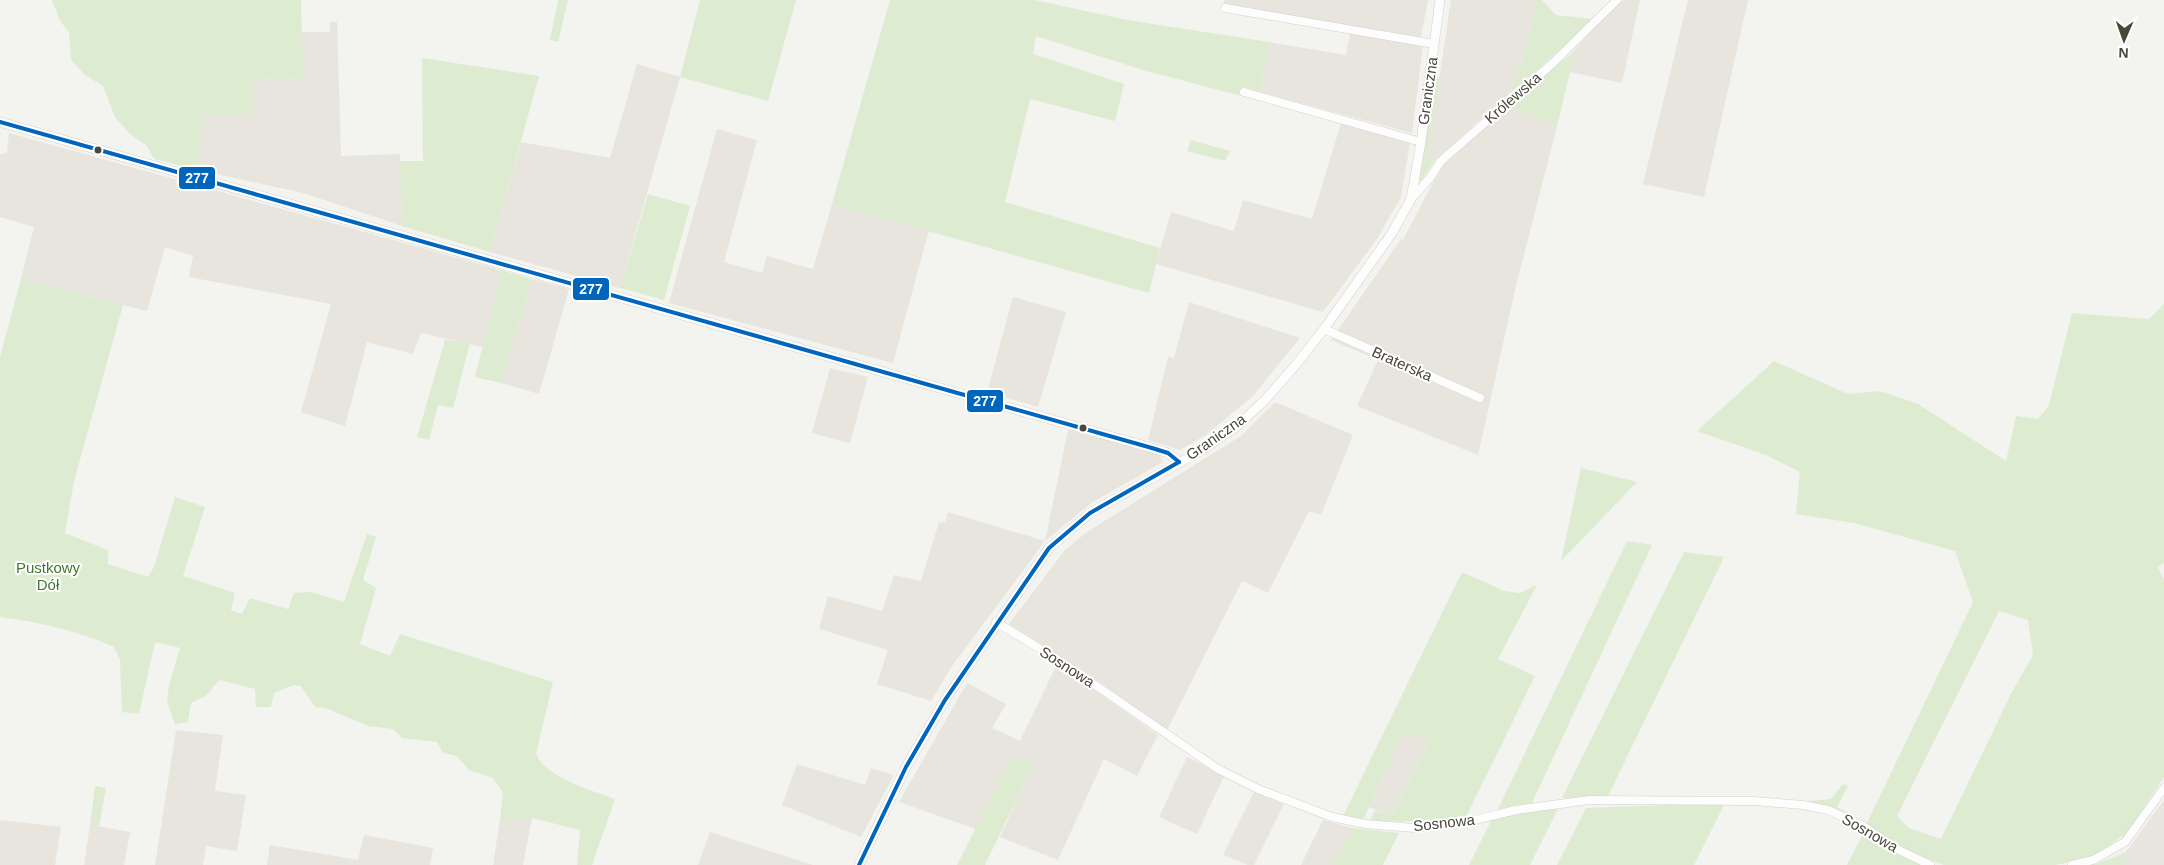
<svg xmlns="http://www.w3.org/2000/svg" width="2164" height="865" font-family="Helvetica,sans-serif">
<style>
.residential{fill:#e7e5dd}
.green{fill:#ddecd1;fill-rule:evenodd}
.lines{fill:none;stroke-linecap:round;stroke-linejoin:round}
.minor-casing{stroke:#d1d1cc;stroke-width:9}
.tertiary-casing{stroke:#d1d1cc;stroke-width:10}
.minor{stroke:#fdfdfd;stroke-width:8}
.tertiary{stroke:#fdfdfd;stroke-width:9}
.bus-1-casing{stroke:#fff;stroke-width:8}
.bus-1{stroke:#0065bd;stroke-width:4}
.bus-dot{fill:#49463a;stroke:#fff;stroke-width:2}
.labels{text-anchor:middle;stroke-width:4;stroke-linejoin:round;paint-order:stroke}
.street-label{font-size:15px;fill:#49463a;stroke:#fff}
.park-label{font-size:15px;fill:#417831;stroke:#fff}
.line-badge{stroke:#fff;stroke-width:2}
.badge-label{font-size:14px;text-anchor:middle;font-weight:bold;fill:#fff}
</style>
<rect width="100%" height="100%" fill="#f3f3ef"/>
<g class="residential">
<path d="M 1224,0 L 1428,0 L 1421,37 L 1224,5 Z"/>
<path d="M 1451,0 L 1536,0 L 1524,55 L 1510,93 L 1435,160 L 1427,160 Z"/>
<path d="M 1624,0 L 1640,0 L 1622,83 L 1570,72 L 1572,53 L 1613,7 Z"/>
<path d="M 1688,0 L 1748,0 L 1704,197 L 1643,184 Z"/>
<path d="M 330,22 L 337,22 L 341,156 L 400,154 L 402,226 L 303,193 L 198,170 L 203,116 L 227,114 L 253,78 L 302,80 L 301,32 L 330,32 Z"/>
<path d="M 1350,32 L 1423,45 L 1412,133 L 1260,92 L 1269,42 L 1346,55 Z"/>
<path d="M 637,64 L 680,77 L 620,288 L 490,252 L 521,142 L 610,158 Z"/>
<path d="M 1509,106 L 1557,126 L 1515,290 L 1478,455 L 1357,406 L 1378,360 L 1331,340 L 1401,239 L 1403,240 L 1441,167 Z"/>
<path d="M 1341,123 L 1410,143 L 1401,197 L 1377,239 L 1323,312 L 1156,264 L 1171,212 L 1234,231 L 1243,200 L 1312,219 Z"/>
<path d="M 717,129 L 757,140 L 724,262 L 762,273 L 767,256 L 813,269 L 832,204 L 929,230 L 893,363 L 669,303 Z"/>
<path d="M 9,133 L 501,270 L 483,347 L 421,333 L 413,354 L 367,342 L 345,426 L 301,412 L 331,304 L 189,277 L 193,256 L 165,247 L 147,311 L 21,279 L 34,227 L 0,217 L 0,154 L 7,153 Z"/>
<path d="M 532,279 L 569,289 L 539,394 L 501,383 Z"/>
<path d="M 1013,297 L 1066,312 L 1038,407 L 987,392 Z"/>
<path d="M 1189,302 L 1300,338 L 1253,396 L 1206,435 L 1180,450 L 1148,440 L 1168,357 L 1174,358 Z"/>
<path d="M 830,368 L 868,377 L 850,443 L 812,433 Z"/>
<path d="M 1275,402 L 1353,435 L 1321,515 L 1309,511 L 1268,593 L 1242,581 L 1167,730 L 1084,671 L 1009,624 L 1065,550 L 1087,532 L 1241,436 Z"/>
<path d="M 1068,430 L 1159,454 L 1163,462 L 1091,503 L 1045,541 L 952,666 L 931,701 L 877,684 L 888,650 L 819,629 L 828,596 L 882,611 L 894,575 L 921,581 L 939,522 L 945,523 L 948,512 L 1045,541 Z"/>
<path d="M 1057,664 L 1158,735 L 1137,776 L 1104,759 L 1058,860 L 1000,837 L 1032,766 L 1012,756 L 976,829 L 899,802 L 967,683 L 1006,704 L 992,728 L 1020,741 Z"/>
<path d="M 176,730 L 223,735 L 215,791 L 246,795 L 237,851 L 206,846 L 203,865 L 155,865 Z"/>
<path d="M 1404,730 L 1429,742 L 1392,816 L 1369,807 Z"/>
<path d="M 1187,757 L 1224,776 L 1197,834 L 1159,817 Z"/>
<path d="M 797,764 L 865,785 L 871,768 L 894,775 L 861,837 L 782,805 Z"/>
<path d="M 1254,792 L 1284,804 L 1254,865 L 1248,865 L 1223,855 Z"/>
<path d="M 2164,800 L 2164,865 L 2124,865 L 2126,852 Z"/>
<path d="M 532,818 L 523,865 L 493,865 L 500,819 Z"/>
<path d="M 0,820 L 61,827 L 55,865 L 0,865 Z"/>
<path d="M 1323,820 L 1352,828 L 1335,865 L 1301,865 Z"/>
<path d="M 90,825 L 130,832 L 124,865 L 84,865 Z"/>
<path d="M 710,832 L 813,865 L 698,865 Z"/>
<path d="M 364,835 L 433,848 L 430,865 L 267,865 L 270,845 L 358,860 Z"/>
</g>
<g class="green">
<path d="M 52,0 L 301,0 L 303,80 L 253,78 L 254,114 L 203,116 L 198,170 L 154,159 L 147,146 L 130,134 L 115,117 L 103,86 L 85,75 L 71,60 L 69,32 L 60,21 Z"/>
<path d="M 558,0 L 568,0 L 558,42 L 550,40 Z"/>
<path d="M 700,0 L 796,0 L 768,101 L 680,77 Z"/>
<path d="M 890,0 L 1035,0 L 1127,20 L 1269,42 L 1260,92 L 1244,87 L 1241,96 L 1143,70 L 1036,36 L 1033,54 L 1124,84 L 1115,121 L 1030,99 L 1005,202 L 1160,248 L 1149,293 L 832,204 Z"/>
<path d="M 1536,0 L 1542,0 L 1556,15 L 1593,19 L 1532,75 L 1510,93 L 1524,55 Z"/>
<path d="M 1572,53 L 1570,72 L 1557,126 L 1509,106 Z"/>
<path d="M 422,58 L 539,76 L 490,252 L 402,226 L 400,161 L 423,161 Z"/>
<path d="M 1440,77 L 1427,160 L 1435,160 L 1422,180 L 1419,181 L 1436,78 Z"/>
<path d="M 1191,140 L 1230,151 L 1225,161 L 1187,151 Z"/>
<path d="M 648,194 L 690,206 L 664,300 L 620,288 Z"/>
<path d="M 501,270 L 532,279 L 501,383 L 475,377 Z"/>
<path d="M 21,279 L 123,305 L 74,481 L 65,533 L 108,550 L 108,564 L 148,577 L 154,567 L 175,497 L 205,507 L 183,576 L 235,593 L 231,610 L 242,614 L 250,598 L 288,609 L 294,593 L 311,592 L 344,602 L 367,534 L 376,537 L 363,580 L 376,588 L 360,644 L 390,656 L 400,634 L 553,682 L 536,754 C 546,778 591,790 615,799 L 592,865 L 577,865 L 580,830 L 532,818 L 500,819 L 503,793 L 493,778 L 469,770 L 457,756 L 443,753 L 437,742 L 402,738 L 393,729 L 368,726 L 326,708 L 315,707 L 301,686 L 294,685 L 274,693 L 271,707 L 256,707 L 255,689 L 219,680 L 207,695 L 191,703 L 188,722 L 175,724 L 167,701 L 169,685 L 180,648 L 155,642 L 139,714 L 122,712 L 120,660 L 114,647 C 78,631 39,622 0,617 L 0,357 Z"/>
<path d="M 2164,304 L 2164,563 L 2157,567 L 2164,579 L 2164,777 L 2127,833 L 2091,858 L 2055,865 L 1944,865 L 1898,847 L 1866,826 L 1799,802 L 1831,799 L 1843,784 L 1848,786 L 1837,807 L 1867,823 L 1973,602 L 1955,551 L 1854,523 L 1796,514 L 1800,472 L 1766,455 L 1697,431 L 1774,361 L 1848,394 L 1880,391 L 1918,404 L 2006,461 L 2016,416 L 2038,419 L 2049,405 L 2072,313 L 2149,319 ZM 1999,611 L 2028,620 L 2033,655 L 2012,692 L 1941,839 L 1909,828 L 1897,816 Z"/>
<path d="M 445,340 L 470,343 L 453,408 L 438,405 L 429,440 L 417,437 Z"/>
<path d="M 1581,468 L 1637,482 L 1561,561 Z"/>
<path d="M 1627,541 L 1652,545 L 1532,803 L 1497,811 Z"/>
<path d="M 1684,552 L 1724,557 L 1607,798 L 1562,798 Z"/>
<path d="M 1462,572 L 1504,591 L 1520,593 L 1537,585 L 1498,659 L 1535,676 L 1466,817 L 1446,822 L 1370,821 L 1375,810 L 1392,816 L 1429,742 L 1404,730 L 1363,820 L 1343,816 Z"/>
<path d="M 1012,756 L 1033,765 L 985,865 L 957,865 Z"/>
<path d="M 95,786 L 106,788 L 99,827 L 90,825 Z"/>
<path d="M 1725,803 L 1694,865 L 1557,865 L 1586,808 Z"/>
<path d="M 1559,807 L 1530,865 L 1469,865 L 1492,819 Z"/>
<path d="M 1352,828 L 1399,833 L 1383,865 L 1334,865 Z"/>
<path d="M 1865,830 L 1922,865 L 1847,865 Z"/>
<path d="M 2126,852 L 2124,865 L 2093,865 Z"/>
</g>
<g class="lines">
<defs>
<g id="minor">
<path d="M 1225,8 L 1434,44"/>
<path d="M 1244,92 L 1421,142"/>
<path d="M 1411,199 L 1430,178 L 1441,161 L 1553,63 L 1617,0"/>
<path d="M 1324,329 L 1480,398"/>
<path d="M 996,622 L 1063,663 L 1218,769 L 1258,789 L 1332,817 L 1365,824 L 1414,828 L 1462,823 L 1516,810 L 1589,800 L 1754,801 L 1803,805 L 1828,810 L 1865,827 L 1893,847 L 1930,865"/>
<path d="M 2072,865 L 2093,860 L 2125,842 L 2164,788"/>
</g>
<g id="tertiary">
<path d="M 0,122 L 1152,448 L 1168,453 L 1179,462"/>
<path d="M 859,865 L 906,767 L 945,700 L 1049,548 L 1090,513 L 1200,451 L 1236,427 L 1264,401 L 1294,367 L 1324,329 L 1392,233 L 1411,199 L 1421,142 L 1440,0"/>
</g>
</defs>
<use href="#minor" class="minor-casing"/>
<use href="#tertiary" class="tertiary-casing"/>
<use href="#minor" class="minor"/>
<use href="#tertiary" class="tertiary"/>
<defs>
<g id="bus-1">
<path d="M 0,122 L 1152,448 L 1168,453 L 1179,462"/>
<path d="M 859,865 L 906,767 L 945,700 L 1049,548 L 1090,513 L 1179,462"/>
</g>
</defs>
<use href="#bus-1" class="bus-1-casing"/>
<use href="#bus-1" class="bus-1"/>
</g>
<g class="bus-dot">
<circle cx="98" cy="150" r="4.5"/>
<circle cx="1083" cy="428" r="4.5"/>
</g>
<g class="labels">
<g class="street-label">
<text transform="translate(1428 91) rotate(-82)" y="5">Graniczna</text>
<text transform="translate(1513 98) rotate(-41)" y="5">Królewska</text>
<text transform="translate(1402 364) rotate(24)" y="5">Braterska</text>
<text transform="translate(1216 437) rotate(-35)" y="5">Graniczna</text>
<text transform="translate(1067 667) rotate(33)" y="5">Sosnowa</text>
<text transform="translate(1444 823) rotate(-6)" y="5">Sosnowa</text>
<text transform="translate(1870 833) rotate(30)" y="5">Sosnowa</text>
</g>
<g class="park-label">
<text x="48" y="573">Pustkowy<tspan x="48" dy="17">Dół</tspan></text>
</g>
</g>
<g class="line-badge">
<rect x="178" y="166" width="38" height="24" rx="5" fill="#0065bd"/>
<rect x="572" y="277" width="38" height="24" rx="5" fill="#0065bd"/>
<rect x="966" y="389" width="38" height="24" rx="5" fill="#0065bd"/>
</g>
<g class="badge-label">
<text x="197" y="183">277</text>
<text x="591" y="294">277</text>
<text x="985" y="406">277</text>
</g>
<g transform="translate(2124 40) rotate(182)" stroke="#ffffff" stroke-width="4" paint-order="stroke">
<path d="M0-4L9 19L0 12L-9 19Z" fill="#49463a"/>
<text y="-8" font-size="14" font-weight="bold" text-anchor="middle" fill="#49463a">N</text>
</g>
</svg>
